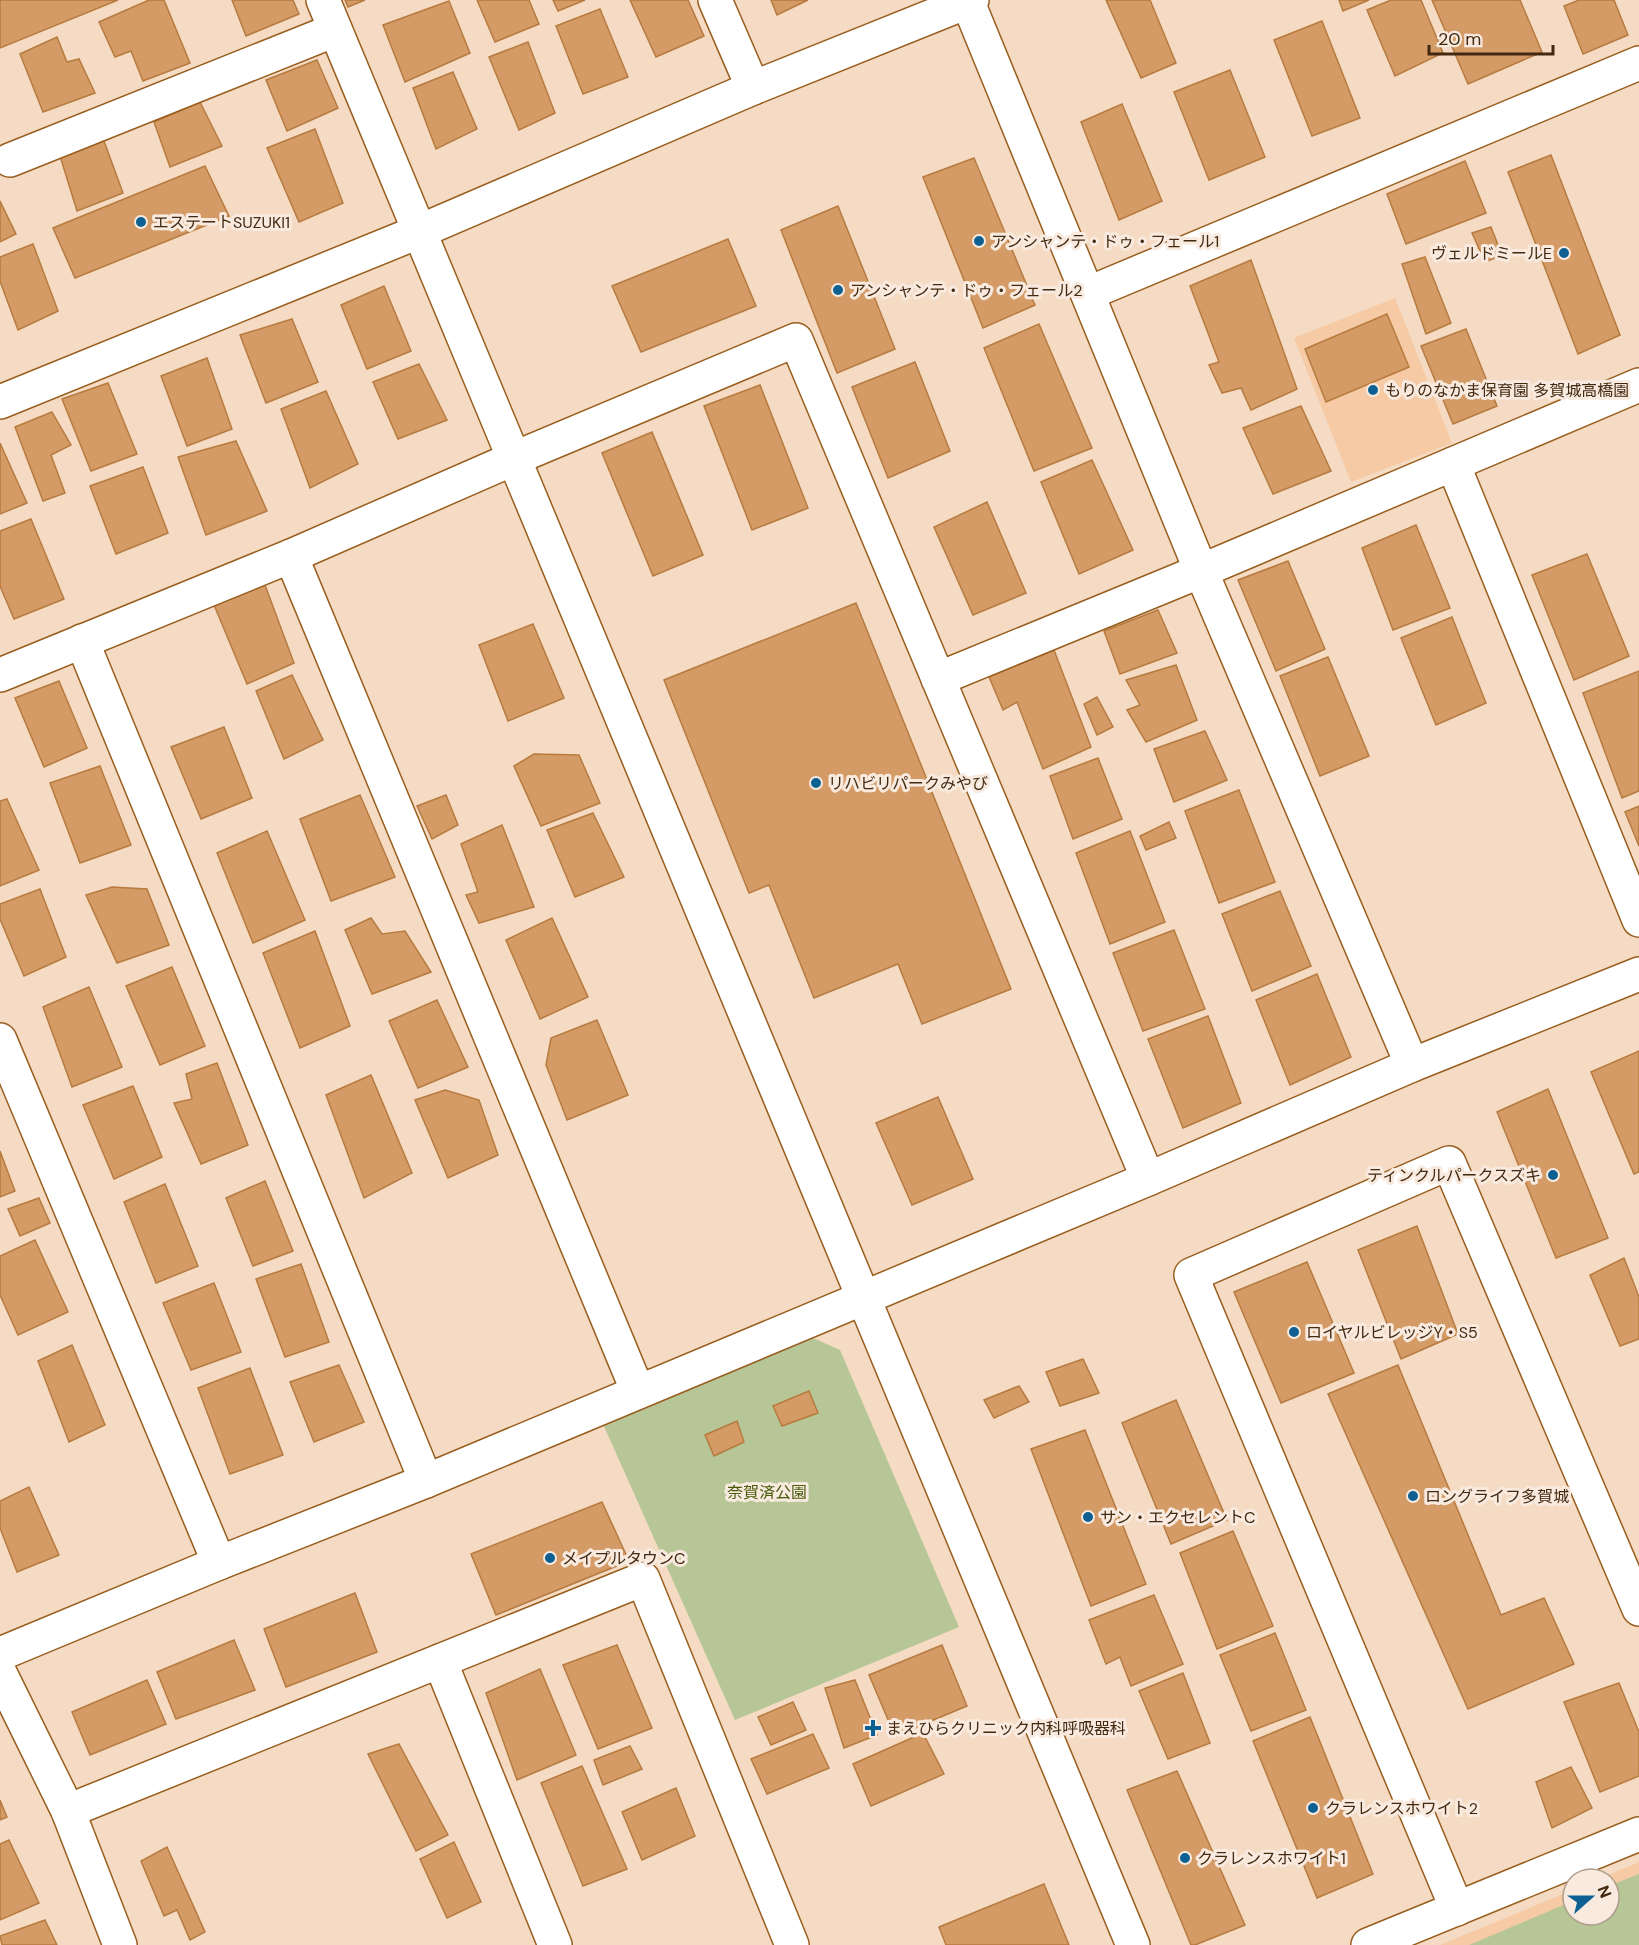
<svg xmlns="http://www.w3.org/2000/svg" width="1639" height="1945" font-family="'DM Sans','Noto Sans JP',sans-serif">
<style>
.built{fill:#f5caa4}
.green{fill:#b6c696}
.building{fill:#d49b66;stroke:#b77b3f;stroke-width:1.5}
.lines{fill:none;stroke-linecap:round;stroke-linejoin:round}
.minor-casing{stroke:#985e1f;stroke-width:36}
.minor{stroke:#fff;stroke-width:33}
.poi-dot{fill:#0e6092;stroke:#f8eadf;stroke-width:2}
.labels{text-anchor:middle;stroke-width:6;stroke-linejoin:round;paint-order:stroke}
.poi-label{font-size:16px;fill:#422910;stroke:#f8eadf;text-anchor:start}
.park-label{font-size:16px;fill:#485b0c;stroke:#f8eadf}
</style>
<rect width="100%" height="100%" fill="#f5dbc3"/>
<g class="built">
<path d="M 1395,298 L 1452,443 L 1351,482 L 1294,338 Z"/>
<path d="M 1639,1862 L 1639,1945 L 1440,1945 L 1573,1890 L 1573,1915 L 1609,1915 L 1609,1879 L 1599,1879 Z"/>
</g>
<g class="green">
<path d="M 813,1338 L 840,1350 L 959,1627 L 735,1720 L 603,1424 Z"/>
<path d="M 1639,1874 L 1639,1945 L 1469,1945 L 1573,1901 L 1573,1915 L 1609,1915 L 1609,1886 Z"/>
</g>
<g class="building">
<path d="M 0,0 L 118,0 L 0,48 Z"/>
<path d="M 149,0 L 164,0 L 190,63 L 143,81 L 131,51 L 115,57 L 99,22 Z"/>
<path d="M 232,0 L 293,0 L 299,14 L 246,36 Z"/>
<path d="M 345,0 L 365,0 L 348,7 Z"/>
<path d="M 477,0 L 529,0 L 539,24 L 495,42 Z"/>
<path d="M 553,0 L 585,0 L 558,11 Z"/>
<path d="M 630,0 L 688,0 L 704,36 L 656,57 Z"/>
<path d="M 771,0 L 808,0 L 777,15 Z"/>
<path d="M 1106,0 L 1150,0 L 1176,63 L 1141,78 Z"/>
<path d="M 1339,0 L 1369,0 L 1343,11 Z"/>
<path d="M 1391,0 L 1421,0 L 1443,53 L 1395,76 L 1367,10 Z"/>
<path d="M 1432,0 L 1520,0 L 1542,52 L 1468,84 Z"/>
<path d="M 1579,0 L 1614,0 L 1628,35 L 1583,54 L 1564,6 Z"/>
<path d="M 449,1 L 470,53 L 405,82 L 383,25 Z"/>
<path d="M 600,9 L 628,77 L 583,94 L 556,26 Z"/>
<path d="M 1322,21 L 1360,118 L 1312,136 L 1274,40 Z"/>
<path d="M 57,37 L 67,62 L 79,59 L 95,93 L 43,112 L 20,54 Z"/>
<path d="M 528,42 L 555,113 L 519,130 L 489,57 Z"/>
<path d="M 317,60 L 338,108 L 287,131 L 266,80 Z"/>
<path d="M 1230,70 L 1265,157 L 1209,180 L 1174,92 Z"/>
<path d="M 453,72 L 477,129 L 436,149 L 413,88 Z"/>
<path d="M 200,102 L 222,146 L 170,167 L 154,122 Z"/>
<path d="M 1122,104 L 1162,201 L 1119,220 L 1081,122 Z"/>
<path d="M 315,129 L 343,203 L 299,222 L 267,148 Z"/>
<path d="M 104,141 L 123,193 L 77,211 L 60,156 Z"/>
<path d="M 1551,155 L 1620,335 L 1578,354 L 1508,172 Z"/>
<path d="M 974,158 L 1035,305 L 983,328 L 923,177 Z"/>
<path d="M 1465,161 L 1486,213 L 1406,244 L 1387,194 Z"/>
<path d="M 205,166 L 229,216 L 75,278 L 53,228 Z"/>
<path d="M 0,201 L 16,234 L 0,242 Z"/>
<path d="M 838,206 L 895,349 L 837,373 L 781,230 Z"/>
<path d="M 1491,227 L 1502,255 L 1485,262 L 1472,233 Z"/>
<path d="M 728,239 L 756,306 L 641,352 L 612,286 Z"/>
<path d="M 33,244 L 58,311 L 18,330 L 0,281 L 0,257 Z"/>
<path d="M 1425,257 L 1451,323 L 1426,334 L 1402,264 Z"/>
<path d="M 1251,260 L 1297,389 L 1251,410 L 1241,388 L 1222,393 L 1209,365 L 1219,362 L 1190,286 Z"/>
<path d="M 384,286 L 411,351 L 367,369 L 341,305 Z"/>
<path d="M 1387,314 L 1409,367 L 1326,402 L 1305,349 Z"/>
<path d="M 292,319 L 318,382 L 266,403 L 240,335 Z"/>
<path d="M 1039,324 L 1092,448 L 1034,471 L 984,348 Z"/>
<path d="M 1466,329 L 1497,406 L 1453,424 L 1421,346 Z"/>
<path d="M 207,358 L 232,429 L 187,446 L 161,376 Z"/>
<path d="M 915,362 L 950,451 L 888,478 L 852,387 Z"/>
<path d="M 419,364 L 447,420 L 398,439 L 373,382 Z"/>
<path d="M 108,383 L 137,454 L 91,471 L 62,399 Z"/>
<path d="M 760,385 L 808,508 L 752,530 L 704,406 Z"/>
<path d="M 326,391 L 358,464 L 310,488 L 281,409 Z"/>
<path d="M 1301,406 L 1331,471 L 1273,494 L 1243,428 Z"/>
<path d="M 52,412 L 71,445 L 51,455 L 65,493 L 43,501 L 15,427 Z"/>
<path d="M 652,432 L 703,555 L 653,576 L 602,453 Z"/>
<path d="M 236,441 L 267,511 L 206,535 L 178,457 Z"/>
<path d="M 0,443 L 27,503 L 0,514 Z"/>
<path d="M 1092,460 L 1133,550 L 1079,574 L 1041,482 Z"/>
<path d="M 143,467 L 168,533 L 116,554 L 90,486 Z"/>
<path d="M 987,502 L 1026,593 L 973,615 L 934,527 Z"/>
<path d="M 31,519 L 64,599 L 14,619 L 0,586 L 0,531 Z"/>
<path d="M 1416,525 L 1450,608 L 1393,630 L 1362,548 Z"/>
<path d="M 1587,554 L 1629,656 L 1574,680 L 1532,575 Z"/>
<path d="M 1288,561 L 1325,649 L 1276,671 L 1238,580 Z"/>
<path d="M 265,585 L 294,663 L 247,684 L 214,605 Z"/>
<path d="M 856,603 L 1011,989 L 922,1024 L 898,964 L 814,998 L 769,885 L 749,893 L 664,680 Z"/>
<path d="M 1158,610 L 1177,653 L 1120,674 L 1104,631 Z"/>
<path d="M 1452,617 L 1486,703 L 1436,725 L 1401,638 Z"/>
<path d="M 533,624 L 564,698 L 508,721 L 479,645 Z"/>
<path d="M 1054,650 L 1091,747 L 1043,769 L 1017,702 L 1003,710 L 989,677 Z"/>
<path d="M 1328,657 L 1369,756 L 1320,776 L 1280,676 Z"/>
<path d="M 1176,665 L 1197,720 L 1146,742 L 1127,710 L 1140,705 L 1126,680 Z"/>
<path d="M 1639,671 L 1639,791 L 1622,798 L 1583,693 Z"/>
<path d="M 292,675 L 323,740 L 284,759 L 256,691 Z"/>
<path d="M 59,681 L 87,748 L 44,767 L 15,698 Z"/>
<path d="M 1097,697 L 1113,727 L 1097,735 L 1084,704 Z"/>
<path d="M 224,727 L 252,798 L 201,819 L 171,747 Z"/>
<path d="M 1205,731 L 1227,780 L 1174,802 L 1154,749 Z"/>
<path d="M 534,754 L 579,755 L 600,803 L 541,826 L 514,766 Z"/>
<path d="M 1098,758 L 1122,819 L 1073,839 L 1050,776 Z"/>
<path d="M 100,766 L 131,845 L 80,863 L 50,783 Z"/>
<path d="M 1239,790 L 1275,882 L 1219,903 L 1185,811 Z"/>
<path d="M 360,795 L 395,877 L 331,901 L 300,819 Z"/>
<path d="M 446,795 L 458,825 L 432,839 L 417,806 Z"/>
<path d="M 7,799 L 39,870 L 0,886 L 0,801 Z"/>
<path d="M 1639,806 L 1639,846 L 1625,812 Z"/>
<path d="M 593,813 L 624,877 L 575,897 L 547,830 Z"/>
<path d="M 1169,822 L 1176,838 L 1146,850 L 1140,836 Z"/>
<path d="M 502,825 L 534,907 L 479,923 L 466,895 L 478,892 L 461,844 Z"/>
<path d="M 267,831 L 305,920 L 253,943 L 217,853 Z"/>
<path d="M 1130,831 L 1165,922 L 1110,944 L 1076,853 Z"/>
<path d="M 112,887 L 147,889 L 169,945 L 117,963 L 86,895 Z"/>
<path d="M 40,889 L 66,957 L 24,976 L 0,919 L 0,904 Z"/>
<path d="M 1280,891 L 1311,966 L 1252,991 L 1222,914 Z"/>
<path d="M 371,918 L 382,934 L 405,931 L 431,972 L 372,994 L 345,930 Z"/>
<path d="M 552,918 L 588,997 L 540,1019 L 506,940 Z"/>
<path d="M 1174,930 L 1205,1009 L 1143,1031 L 1113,953 Z"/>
<path d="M 315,931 L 350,1026 L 300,1048 L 263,953 Z"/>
<path d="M 172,967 L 205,1046 L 160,1065 L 126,986 Z"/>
<path d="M 1317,974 L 1351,1057 L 1290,1085 L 1256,1000 Z"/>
<path d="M 89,987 L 122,1067 L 72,1087 L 43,1007 Z"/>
<path d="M 437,1000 L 468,1067 L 418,1088 L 389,1021 Z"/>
<path d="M 1208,1016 L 1241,1103 L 1183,1128 L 1148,1039 Z"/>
<path d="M 597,1020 L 628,1095 L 567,1120 L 546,1065 L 551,1038 Z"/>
<path d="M 1639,1051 L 1639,1172 L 1634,1174 L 1591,1072 Z"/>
<path d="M 217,1063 L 248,1145 L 201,1164 L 174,1103 L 192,1099 L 186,1074 Z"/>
<path d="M 371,1075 L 412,1173 L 364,1198 L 326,1095 Z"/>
<path d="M 133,1086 L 162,1157 L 114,1179 L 83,1105 Z"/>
<path d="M 1548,1089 L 1608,1238 L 1556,1258 L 1497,1112 Z"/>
<path d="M 445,1090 L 479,1100 L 498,1155 L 448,1178 L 415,1100 Z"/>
<path d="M 938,1097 L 973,1179 L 912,1205 L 876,1123 Z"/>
<path d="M 0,1151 L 15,1191 L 0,1197 Z"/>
<path d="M 265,1181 L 293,1251 L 253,1266 L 226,1198 Z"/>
<path d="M 165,1184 L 198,1266 L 156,1283 L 124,1202 Z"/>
<path d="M 39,1198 L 50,1223 L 20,1236 L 8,1209 Z"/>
<path d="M 1417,1226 L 1458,1334 L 1401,1359 L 1358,1250 Z"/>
<path d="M 35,1240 L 68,1312 L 18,1335 L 0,1295 L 0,1256 Z"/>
<path d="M 1624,1258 L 1639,1297 L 1639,1339 L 1620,1346 L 1590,1275 Z"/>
<path d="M 1307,1262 L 1354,1373 L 1281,1403 L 1234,1292 Z"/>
<path d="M 301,1264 L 329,1342 L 285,1357 L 256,1279 Z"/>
<path d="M 214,1283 L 241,1352 L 191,1370 L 163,1303 Z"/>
<path d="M 72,1345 L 105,1425 L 69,1442 L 38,1361 Z"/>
<path d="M 1083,1359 L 1099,1393 L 1060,1406 L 1046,1372 Z"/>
<path d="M 339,1365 L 364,1422 L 314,1442 L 290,1382 Z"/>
<path d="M 1398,1365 L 1501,1615 L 1544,1598 L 1574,1664 L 1468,1709 L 1328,1394 Z"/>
<path d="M 250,1368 L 283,1455 L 230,1474 L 198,1388 Z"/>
<path d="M 1019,1386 L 1029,1402 L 994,1418 L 984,1400 Z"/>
<path d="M 809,1391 L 818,1413 L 782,1426 L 773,1406 Z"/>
<path d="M 1176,1400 L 1227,1520 L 1171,1544 L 1122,1423 Z"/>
<path d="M 737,1421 L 744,1442 L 714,1456 L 705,1435 Z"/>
<path d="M 1085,1430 L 1146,1584 L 1091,1606 L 1031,1449 Z"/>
<path d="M 29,1487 L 59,1555 L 17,1572 L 0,1528 L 0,1501 Z"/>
<path d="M 602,1502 L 629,1561 L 496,1615 L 471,1554 Z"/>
<path d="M 1233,1531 L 1273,1626 L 1217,1649 L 1180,1553 Z"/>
<path d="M 355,1593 L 377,1652 L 286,1687 L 264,1629 Z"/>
<path d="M 1154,1595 L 1183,1664 L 1131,1686 L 1120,1657 L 1106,1664 L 1089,1620 Z"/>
<path d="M 1275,1633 L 1306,1710 L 1251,1731 L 1220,1655 Z"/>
<path d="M 234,1640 L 255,1690 L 176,1719 L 157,1672 Z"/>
<path d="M 617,1645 L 652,1728 L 598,1749 L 563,1665 Z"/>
<path d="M 942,1645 L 967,1706 L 895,1736 L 869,1675 Z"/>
<path d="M 540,1669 L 576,1755 L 517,1780 L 486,1693 Z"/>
<path d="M 1183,1673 L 1210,1743 L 1168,1759 L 1139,1691 Z"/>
<path d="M 147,1680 L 166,1724 L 90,1755 L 72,1712 Z"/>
<path d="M 855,1680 L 877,1735 L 844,1748 L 825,1688 Z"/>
<path d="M 1619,1683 L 1639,1732 L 1639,1776 L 1600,1792 L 1564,1702 Z"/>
<path d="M 793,1702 L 806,1730 L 771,1745 L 758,1717 Z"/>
<path d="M 1310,1717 L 1373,1874 L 1317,1898 L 1253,1741 Z"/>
<path d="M 923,1733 L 944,1774 L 871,1806 L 853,1764 Z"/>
<path d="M 813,1734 L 829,1768 L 767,1794 L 751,1759 Z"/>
<path d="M 399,1744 L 448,1835 L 416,1851 L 368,1754 Z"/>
<path d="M 630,1746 L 642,1769 L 603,1785 L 594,1760 Z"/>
<path d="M 582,1766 L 627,1869 L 583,1886 L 541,1783 Z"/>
<path d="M 1571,1767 L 1592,1808 L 1552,1828 L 1536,1782 Z"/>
<path d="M 1177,1771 L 1245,1925 L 1195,1945 L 1191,1945 L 1127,1790 Z"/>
<path d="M 676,1788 L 695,1836 L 642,1860 L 622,1812 Z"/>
<path d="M 0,1800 L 7,1817 L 0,1820 Z"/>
<path d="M 9,1840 L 39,1903 L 0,1920 L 0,1844 Z"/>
<path d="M 454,1842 L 481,1902 L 447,1918 L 420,1859 Z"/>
<path d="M 167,1847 L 205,1932 L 190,1940 L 177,1910 L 164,1916 L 141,1861 Z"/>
<path d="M 1044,1884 L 1069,1945 L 946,1945 L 939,1927 Z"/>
<path d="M 45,1920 L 57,1945 L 2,1945 L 0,1936 Z"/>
</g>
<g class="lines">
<defs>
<g id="minor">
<path d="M 323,0 L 1133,1945"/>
<path d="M 715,0 L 753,88"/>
<path d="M 967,0 L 1201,571 L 1412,1065"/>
<path d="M 10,160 L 335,30"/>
<path d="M 1089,293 L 1639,63"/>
<path d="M 0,402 L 418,232 L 753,88 L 972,0"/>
<path d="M 1453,464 L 1639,920"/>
<path d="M 291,556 L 638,1392"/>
<path d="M 82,641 L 426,1481"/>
<path d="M 0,675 L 291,556 L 515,458 L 796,340 L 1148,1179"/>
<path d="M 938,679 L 1201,571 L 1639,385"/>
<path d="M 0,1040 L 219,1563"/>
<path d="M 0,1654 L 219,1563 L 426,1481 L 1148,1179 L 1412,1065 L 1639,974"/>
<path d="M 440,1661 L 555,1945"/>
<path d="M 0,1673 L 68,1811 L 120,1945"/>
<path d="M 68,1811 L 643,1579 L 792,1945"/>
<path d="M 1457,1909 L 1191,1275 L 1449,1163 L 1639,1609"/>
<path d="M 1368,1945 L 1639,1834"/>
</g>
</defs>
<use href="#minor" class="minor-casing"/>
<use href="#minor" class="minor"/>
</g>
<g class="poi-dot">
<circle cx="141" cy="222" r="6"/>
<circle cx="979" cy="241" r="6"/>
<circle cx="1564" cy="253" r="6"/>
<circle cx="838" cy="290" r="6"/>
<circle cx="1373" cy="390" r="6"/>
<circle cx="816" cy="783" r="6"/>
<circle cx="1553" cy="1175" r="6"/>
<circle cx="1294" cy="1332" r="6"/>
<circle cx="1413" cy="1496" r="6"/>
<circle cx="1088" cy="1517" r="6"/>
<circle cx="550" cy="1558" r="6"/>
<path d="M870 1719h6v6h6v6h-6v6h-6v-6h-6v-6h6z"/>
<circle cx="1313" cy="1808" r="6"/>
<circle cx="1185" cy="1858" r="6"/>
</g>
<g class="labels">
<g class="poi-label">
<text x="153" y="228">エステートSUZUKI1</text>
<text x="991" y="247">アンシャンテ・ドゥ・フェール1</text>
<text x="1552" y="259" text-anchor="end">ヴェルドミールE</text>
<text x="850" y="296">アンシャンテ・ドゥ・フェール2</text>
<text x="1385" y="396">もりのなかま保育園 多賀城高橋園</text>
<text x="828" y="789">リハビリパークみやび</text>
<text x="1541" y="1181" text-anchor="end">ティンクルパークスズキ</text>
<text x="1306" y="1338">ロイヤルビレッジY・S5</text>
<text x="1425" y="1502">ロングライフ多賀城</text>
<text x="1100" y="1523">サン・エクセレントC</text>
<text x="562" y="1564">メイプルタウンC</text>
<text x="886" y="1734">まえひらクリニック内科呼吸器科</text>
<text x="1325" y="1814">クラレンスホワイト2</text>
<text x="1197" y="1864">クラレンスホワイト1</text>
</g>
<g class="park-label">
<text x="767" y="1498">奈賀済公園</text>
</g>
</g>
<g transform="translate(1591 1897) rotate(69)"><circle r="28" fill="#f8eadf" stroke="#af9d8c" stroke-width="1.5"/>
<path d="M0-4.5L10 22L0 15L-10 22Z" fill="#0e6092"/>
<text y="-9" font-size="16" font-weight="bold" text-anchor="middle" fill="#422910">N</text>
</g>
<path d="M1429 45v9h124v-9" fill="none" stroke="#422910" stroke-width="3"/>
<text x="1438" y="45" font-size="18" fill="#422910" stroke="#f8eadf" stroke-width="4.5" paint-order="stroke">20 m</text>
</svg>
